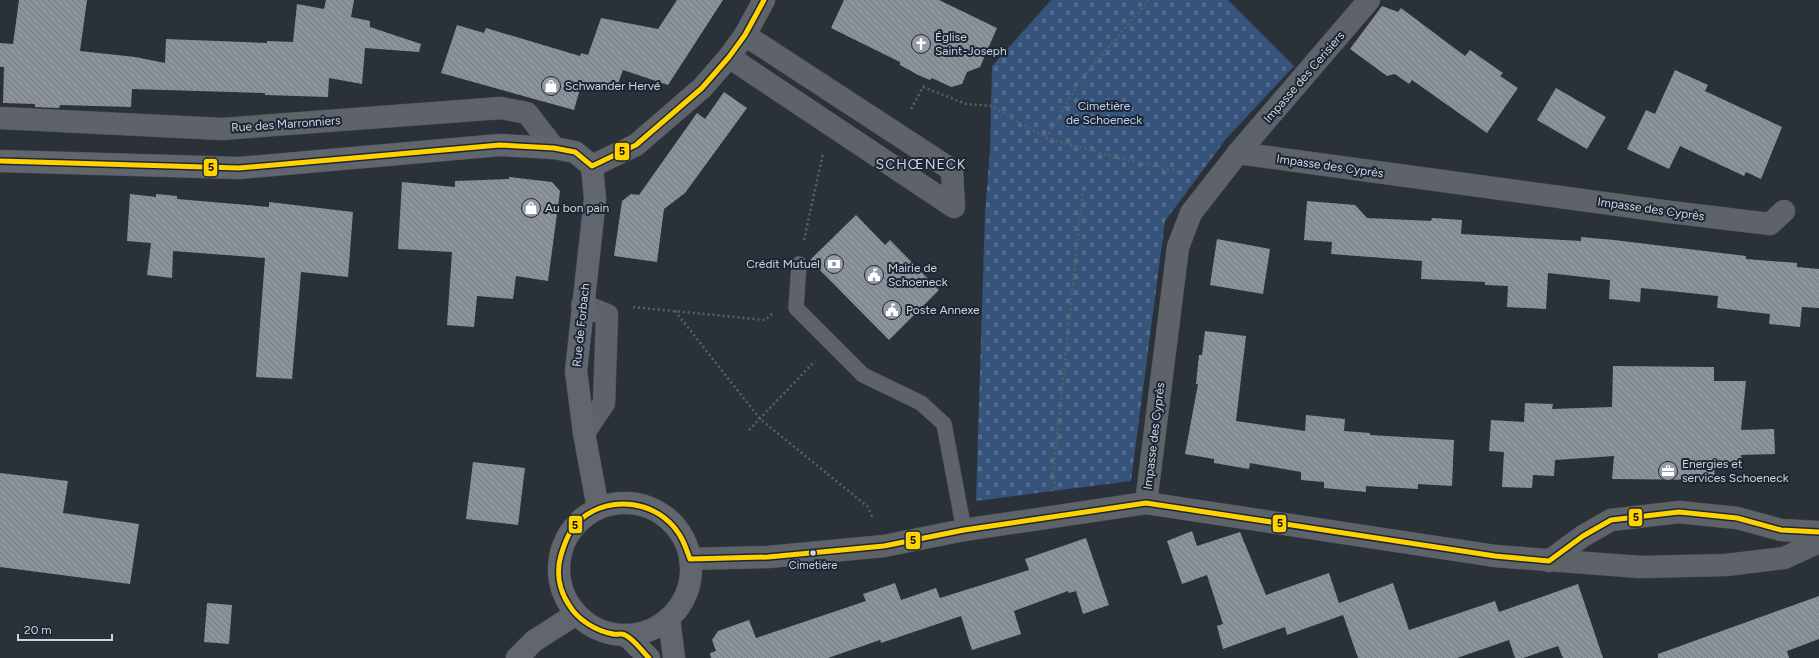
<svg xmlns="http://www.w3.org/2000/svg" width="1819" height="658" font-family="Figtree,sans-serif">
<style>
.cemetery{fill:url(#cemetery-stones)}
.building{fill:url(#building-back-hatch)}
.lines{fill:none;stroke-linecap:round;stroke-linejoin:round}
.lane-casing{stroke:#494e55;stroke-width:16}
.street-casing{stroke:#494e55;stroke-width:23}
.secondary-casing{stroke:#494e55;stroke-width:23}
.path{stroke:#5b6065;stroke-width:2.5;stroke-dasharray:2 3;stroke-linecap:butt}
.lane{stroke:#5e636a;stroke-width:15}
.street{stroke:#5e636a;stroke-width:22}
.secondary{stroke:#61666e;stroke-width:22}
.bus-1-casing{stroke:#1c2634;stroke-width:8}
.bus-1{stroke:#ffd300;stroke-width:5}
.bus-dot{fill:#ced5df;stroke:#1c2634;stroke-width:1.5}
.labels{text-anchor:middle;stroke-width:4;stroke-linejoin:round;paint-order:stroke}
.bus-label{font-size:11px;fill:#ced5df;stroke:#1c2634}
.poi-label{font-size:12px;fill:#ced5df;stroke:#1c2634;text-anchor:start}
.street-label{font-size:12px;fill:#ced5df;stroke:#1c2634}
.park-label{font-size:12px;fill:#c0d4f2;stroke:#1c2634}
.quarter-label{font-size:14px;letter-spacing:1px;fill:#ced5df;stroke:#1c2634}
.line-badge{stroke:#1c2634;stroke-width:1.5}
.pale-badge-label{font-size:11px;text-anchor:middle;font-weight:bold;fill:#111}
</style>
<defs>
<pattern id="cemetery-stones" width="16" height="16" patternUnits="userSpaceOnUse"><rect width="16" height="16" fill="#36537c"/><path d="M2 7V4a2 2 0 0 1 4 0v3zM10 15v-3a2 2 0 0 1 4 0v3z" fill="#526b8e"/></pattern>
<pattern id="building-back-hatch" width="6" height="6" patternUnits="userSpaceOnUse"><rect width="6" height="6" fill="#8c929a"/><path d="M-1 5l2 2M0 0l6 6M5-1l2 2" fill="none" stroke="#757980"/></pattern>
</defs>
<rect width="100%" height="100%" fill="#2b3139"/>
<path class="cemetery" d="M 1051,0 L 1228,0 L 1294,66 L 1226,139 L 1165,221 L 1131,481 L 976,501 L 985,213 L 990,151 L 992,66 Z"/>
<g class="building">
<path d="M 19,0 L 87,0 L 80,51 L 135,57 L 165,63 L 166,39 L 267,43 L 267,41 L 293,42 L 297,4 L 324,9 L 326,0 L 354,0 L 351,17 L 370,21 L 370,27 L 421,44 L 419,52 L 365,48 L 362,84 L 329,78 L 328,97 L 265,95 L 265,93 L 132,89 L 131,107 L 60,105 L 59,108 L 35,107 L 35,104 L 3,103 L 4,67 L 0,67 L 0,43 L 13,44 Z"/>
<path d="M 677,0 L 723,0 L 668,85 L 623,70 L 616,89 L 597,84 L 596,86 L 582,82 L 574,110 L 441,73 L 457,25 L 484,33 L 486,28 L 580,56 L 581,53 L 588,55 L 601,18 L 658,29 Z"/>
<path d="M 844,0 L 939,0 L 997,28 L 980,67 L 967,72 L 962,84 L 951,87 L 932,78 L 930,80 L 918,75 L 900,65 L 900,62 L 831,28 Z"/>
<path d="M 1382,6 L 1398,12 L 1401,8 L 1465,56 L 1470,50 L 1503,73 L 1500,76 L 1518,88 L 1487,133 L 1412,80 L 1409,84 L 1395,74 L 1387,76 L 1350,49 Z"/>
<path d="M 1675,70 L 1708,85 L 1705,91 L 1782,127 L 1761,179 L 1746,172 L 1744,176 L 1680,146 L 1669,169 L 1627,149 L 1646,110 L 1655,114 Z"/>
<path d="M 1556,88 L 1606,117 L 1587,149 L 1537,120 Z"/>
<path d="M 724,92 L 747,108 L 685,193 L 664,209 L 657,262 L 614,256 L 622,201 L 631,194 L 639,195 L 697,113 L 705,119 Z"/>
<path d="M 509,177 L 552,182 L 560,191 L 548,281 L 516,276 L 513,299 L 477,296 L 474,327 L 447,325 L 452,252 L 398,249 L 402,182 L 455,187 L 455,181 L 509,179 Z"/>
<path d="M 130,194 L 156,197 L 156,194 L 177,196 L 177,199 L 269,207 L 269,202 L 353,212 L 348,277 L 301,272 L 292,379 L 256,377 L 265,258 L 173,251 L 172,278 L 147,275 L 151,243 L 127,241 Z"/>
<path d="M 1307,201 L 1355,205 L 1367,218 L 1431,221 L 1432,218 L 1462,220 L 1461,234 L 1581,241 L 1581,237 L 1614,240 L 1746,256 L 1746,259 L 1797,263 L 1797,267 L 1819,269 L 1819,308 L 1802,307 L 1800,327 L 1769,324 L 1770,314 L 1717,308 L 1718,296 L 1641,288 L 1640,302 L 1609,299 L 1610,280 L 1548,273 L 1546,309 L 1507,307 L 1508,286 L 1485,285 L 1485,282 L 1421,279 L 1422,261 L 1331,254 L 1332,242 L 1304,240 Z"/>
<path d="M 856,215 L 885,245 L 890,240 L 939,290 L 889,340 L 810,260 Z"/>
<path d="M 1217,239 L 1270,249 L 1263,294 L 1210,285 Z"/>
<path d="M 1205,331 L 1246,336 L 1236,421 L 1305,431 L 1306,415 L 1345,419 L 1344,431 L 1370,433 L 1370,435 L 1454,440 L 1452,486 L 1418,484 L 1418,489 L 1366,486 L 1366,492 L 1324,488 L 1324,482 L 1301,480 L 1301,472 L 1250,463 L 1249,469 L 1214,463 L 1214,459 L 1185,454 L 1198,384 L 1196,384 L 1199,355 L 1202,355 Z"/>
<path d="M 1613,366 L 1714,367 L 1714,381 L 1746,381 L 1741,430 L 1774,429 L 1775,454 L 1741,455 L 1742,461 L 1715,463 L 1714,480 L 1612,479 L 1614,456 L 1555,460 L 1554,476 L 1533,475 L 1532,488 L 1502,487 L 1504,452 L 1489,451 L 1491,420 L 1524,422 L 1525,403 L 1553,404 L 1552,409 L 1612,407 Z"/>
<path d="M 473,462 L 525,468 L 518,525 L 466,519 Z"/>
<path d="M 0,473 L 68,481 L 63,513 L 139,524 L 130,584 L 0,567 Z"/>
<path d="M 1192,531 L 1197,546 L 1240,532 L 1266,595 L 1329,573 L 1339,603 L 1393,583 L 1409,630 L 1495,601 L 1499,612 L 1578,584 L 1603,658 L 1563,658 L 1558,646 L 1523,658 L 1515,658 L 1509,640 L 1457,658 L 1358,658 L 1343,615 L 1287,635 L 1285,627 L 1223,649 L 1217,626 L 1223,624 L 1207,575 L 1182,584 L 1167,541 Z"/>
<path d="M 1086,538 L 1109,605 L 1083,614 L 1076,591 L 1069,593 L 1068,591 L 1014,611 L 1021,634 L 972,650 L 961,616 L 881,643 L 880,640 L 828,658 L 711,658 L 710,653 L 716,651 L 712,640 L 718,631 L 749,620 L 756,638 L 866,601 L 863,594 L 895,583 L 901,600 L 936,588 L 940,598 L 1029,570 L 1025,559 Z"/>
<path d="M 1819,596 L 1819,639 L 1787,651 L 1789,658 L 1658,658 L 1658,654 Z"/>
<path d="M 207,603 L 232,605 L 229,644 L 204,642 Z"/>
</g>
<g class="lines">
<defs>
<path id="lane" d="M 799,264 L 796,308 L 863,375 L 921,403 L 944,424 L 964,530"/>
<g id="street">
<path d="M 729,57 L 954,207 L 952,170 L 745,35"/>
<path d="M 0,118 L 222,129 L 501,108 L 527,113 L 554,148"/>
<path d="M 1238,153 L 1670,212 L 1770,224 L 1784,211"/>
<path d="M 592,166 L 636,145 L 702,88 L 729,57 L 745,35 L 764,0"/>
<path d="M 582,305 L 607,315 L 604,403 L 584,433"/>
<path d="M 1146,503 L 1178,247 L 1191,213 L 1238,153 L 1369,0"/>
<path d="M 690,559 L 768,557 L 884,546 L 964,530 L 1146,503 L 1495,556 L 1640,567 L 1726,565 L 1784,558 L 1819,542"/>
<path d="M 1549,561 L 1583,536 L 1611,520 L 1679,512 L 1737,518 L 1781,530 L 1819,532"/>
</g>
<g id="secondary">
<path d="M 0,161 L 239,168 L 500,145 L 554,148 L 575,152 L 592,166 L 595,199 L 576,371 L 584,433 L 598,508"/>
<circle cx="625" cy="569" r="66"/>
<path d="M 669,618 L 674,658"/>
<path d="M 626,635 L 649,658"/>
<path d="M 517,658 L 534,641 L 576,614"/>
</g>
</defs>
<use href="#lane" class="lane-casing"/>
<use href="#street" class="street-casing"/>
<use href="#secondary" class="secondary-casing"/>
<g class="path">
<path d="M 911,109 L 923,87 L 966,104 L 992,106 L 1046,138 L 1130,161 L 1185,173"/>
<path d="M 1046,138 L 1082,78 L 1149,0"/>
<path d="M 804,240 L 823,153"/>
<path d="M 633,307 L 765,320 L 772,314"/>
<path d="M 675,311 L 760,419 L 868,507 L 873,519"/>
<path d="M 749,430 L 815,361"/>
<path d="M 1056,489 L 1053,474 L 1083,190"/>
</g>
<use href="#lane" class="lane"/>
<use href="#street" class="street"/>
<use href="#secondary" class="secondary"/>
<defs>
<g id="bus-1">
<path d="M 0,161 L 239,168 L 500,145 L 554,148 L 575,152 L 592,166 L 636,145 L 702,88 L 729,57 L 745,35 L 764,0"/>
<path d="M 649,658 C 642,651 634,639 625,635 C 621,633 617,635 613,634 C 596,631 578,620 569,605 C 559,590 556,572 561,555 C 565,542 570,528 581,519 C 611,494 658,501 679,534 C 684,541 687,551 690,559 L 768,557 L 884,546 L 964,530 L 1146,503 L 1495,556 L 1549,561 L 1583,536 L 1611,520 L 1679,512 L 1737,518 L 1781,530 L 1819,532"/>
</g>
</defs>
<use href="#bus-1" class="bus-1-casing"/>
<use href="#bus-1" class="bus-1"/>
</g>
<defs>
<symbol id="church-disc" viewBox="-11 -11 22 22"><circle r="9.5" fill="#959ca5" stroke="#1c2634"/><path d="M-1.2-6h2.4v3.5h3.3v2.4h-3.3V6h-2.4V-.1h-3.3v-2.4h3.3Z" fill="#fff"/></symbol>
<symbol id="shop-disc" viewBox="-11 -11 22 22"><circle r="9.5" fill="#959ca5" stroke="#1c2634"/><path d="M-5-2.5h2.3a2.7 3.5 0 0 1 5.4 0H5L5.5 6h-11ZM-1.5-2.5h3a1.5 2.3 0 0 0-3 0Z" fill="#fff"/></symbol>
<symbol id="bank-disc" viewBox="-11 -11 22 22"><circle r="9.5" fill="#959ca5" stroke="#1c2634"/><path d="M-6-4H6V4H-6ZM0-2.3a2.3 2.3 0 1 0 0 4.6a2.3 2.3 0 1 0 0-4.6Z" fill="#fff"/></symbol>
<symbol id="civic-disc" viewBox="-11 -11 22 22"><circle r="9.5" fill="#959ca5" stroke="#1c2634"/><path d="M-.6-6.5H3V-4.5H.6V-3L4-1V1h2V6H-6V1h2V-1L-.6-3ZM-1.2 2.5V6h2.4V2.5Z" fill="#fff"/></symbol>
<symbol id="office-disc" viewBox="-11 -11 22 22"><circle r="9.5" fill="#959ca5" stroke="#1c2634"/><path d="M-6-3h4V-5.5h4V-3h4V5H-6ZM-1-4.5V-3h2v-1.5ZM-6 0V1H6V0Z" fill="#fff"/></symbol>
</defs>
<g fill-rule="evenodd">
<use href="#church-disc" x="910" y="33" width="22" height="22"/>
<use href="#shop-disc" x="540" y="75" width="22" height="22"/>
<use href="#shop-disc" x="520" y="197" width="22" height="22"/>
<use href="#bank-disc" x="823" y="253" width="22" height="22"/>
<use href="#civic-disc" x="863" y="264" width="22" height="22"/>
<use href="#civic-disc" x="881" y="299" width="22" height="22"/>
<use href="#office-disc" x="1657" y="460" width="22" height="22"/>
</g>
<circle class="bus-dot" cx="813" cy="553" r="3.5"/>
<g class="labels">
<g class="bus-label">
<text x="813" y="569">Cimetière</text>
</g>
<g class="poi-label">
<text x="935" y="41">Église<tspan x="935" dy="14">Saint-Joseph</tspan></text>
<text x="565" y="90">Schwander Hervé</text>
<text x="545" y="212">Au bon pain</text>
<text x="820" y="268" text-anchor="end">Crédit Mutuel</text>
<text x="888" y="272">Mairie de<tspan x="888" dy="14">Schoeneck</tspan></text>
<text x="906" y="314">Poste Annexe</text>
<text x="1682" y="468">Energies et<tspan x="1682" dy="14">services Schoeneck</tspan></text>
</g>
<g class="street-label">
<text transform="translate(1304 77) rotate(-49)" y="4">Impasse des Cerisiers</text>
<text transform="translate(286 124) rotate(-4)" y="4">Rue des Marronniers</text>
<text transform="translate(1330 166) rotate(8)" y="4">Impasse des Cyprès</text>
<text transform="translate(1651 209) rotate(8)" y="4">Impasse des Cyprès</text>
<text transform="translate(581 325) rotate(-84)" y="4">Rue de Forbach</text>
<text transform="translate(1154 436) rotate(-83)" y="4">Impasse des Cyprès</text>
</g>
<g class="park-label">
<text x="1104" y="110">Cimetière<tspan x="1104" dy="14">de Schoeneck</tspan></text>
</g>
<g class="quarter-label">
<text x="921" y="169">SCHŒNECK</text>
</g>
</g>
<g class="line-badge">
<rect x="614" y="142" width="16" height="19" rx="4" fill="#ffd300"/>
<rect x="203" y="158" width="15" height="19" rx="4" fill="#ffd300"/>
<rect x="1628" y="508" width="15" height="19" rx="4" fill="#ffd300"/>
<rect x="1272" y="514" width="15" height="19" rx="4" fill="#ffd300"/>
<rect x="568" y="515" width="15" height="19" rx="4" fill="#ffd300"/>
<rect x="905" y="531" width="16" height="19" rx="4" fill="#ffd300"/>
</g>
<g class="pale-badge-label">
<text x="622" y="155">5</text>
<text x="211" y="171">5</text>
<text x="1636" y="521">5</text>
<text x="1280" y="527">5</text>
<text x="575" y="529">5</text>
<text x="913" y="544">5</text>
</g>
<path d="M18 634v6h94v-6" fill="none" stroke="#ced5df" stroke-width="2"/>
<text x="24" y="634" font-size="12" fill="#ced5df" stroke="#1c2634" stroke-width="3" paint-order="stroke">20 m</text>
</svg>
